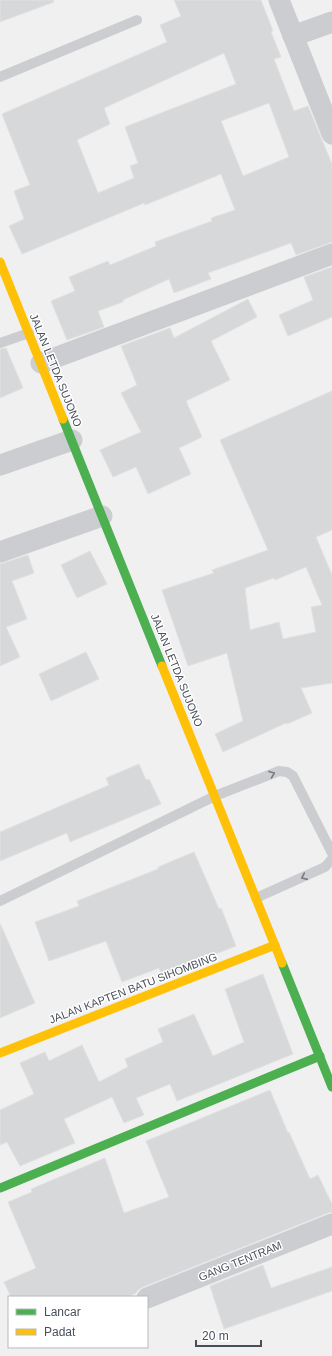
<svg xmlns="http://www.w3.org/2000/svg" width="332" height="1356" font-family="Arial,sans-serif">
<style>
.building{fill:#d7d8da;stroke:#e1e1e2;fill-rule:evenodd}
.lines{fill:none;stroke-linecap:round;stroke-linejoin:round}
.lane{stroke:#cccdd0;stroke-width:10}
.street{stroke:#cccdd0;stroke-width:21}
.fast{stroke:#4caf50;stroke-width:9}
.slow{stroke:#ffc107;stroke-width:9}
.oneway{stroke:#777b83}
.labels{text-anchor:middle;stroke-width:3;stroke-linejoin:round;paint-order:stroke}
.street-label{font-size:11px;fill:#494f5a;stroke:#fff}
</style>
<rect width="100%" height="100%" fill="#f0f0f0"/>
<g class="building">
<path d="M 0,0 L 53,0 L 54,2 L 0,22 Z"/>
<path d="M 174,0 L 261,0 L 273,31 L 271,32 L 281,57 L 274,59 L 294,111 L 308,106 L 332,164 L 332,242 L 296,255 L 291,243 L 208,273 L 211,279 L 174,293 L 169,279 L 123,300 L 123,302 L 98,311 L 104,327 L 67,340 L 51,301 L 75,291 L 69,277 L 108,261 L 110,265 L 156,246 L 155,242 L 212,221 L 211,218 L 235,210 L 221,174 L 145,205 L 144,203 L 22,254 L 9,226 L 24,219 L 14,191 L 30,185 L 2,114 L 167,42 L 160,25 L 181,16 ZM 224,53 L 236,84 L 125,127 L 138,163 L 130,166 L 134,178 L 98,193 L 77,140 L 110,124 L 104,108 ZM 269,103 L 289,157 L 243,176 L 221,121 Z"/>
<path d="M 332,267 L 332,317 L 288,336 L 279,315 L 313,300 L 304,277 Z"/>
<path d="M 248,299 L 257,317 L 211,341 L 230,380 L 186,401 L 202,437 L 179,448 L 191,474 L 148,494 L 136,467 L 113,477 L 100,450 L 141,432 L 121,393 L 137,385 L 121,346 L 170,328 L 174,338 Z"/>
<path d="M 6,348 L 23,388 L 0,398 L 0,349 Z"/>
<path d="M 332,391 L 332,530 L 316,537 L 332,575 L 332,683 L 301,688 L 312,713 L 287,724 L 286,723 L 223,752 L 215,734 L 243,721 L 227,653 L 188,666 L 162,590 L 214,573 L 212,570 L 268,550 L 220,440 ZM 306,567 L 322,605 L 311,607 L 316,632 L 283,639 L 279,622 L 250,630 L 245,588 L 274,578 L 275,580 Z"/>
<path d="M 90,551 L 107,584 L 77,598 L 61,565 Z"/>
<path d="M 28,555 L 34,573 L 12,581 L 27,619 L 6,627 L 20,657 L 0,666 L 0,564 Z"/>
<path d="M 86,652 L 99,679 L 51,701 L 39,674 Z"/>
<path d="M 139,764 L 146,780 L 149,779 L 161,804 L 70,842 L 67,833 L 0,861 L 0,832 L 109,785 L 106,778 Z"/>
<path d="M 194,852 L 219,909 L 221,908 L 236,946 L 162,975 L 159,968 L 122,982 L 106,941 L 49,961 L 35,922 L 79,906 L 77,901 L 158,869 L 158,867 Z"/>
<path d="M 0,923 L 35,1003 L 0,1018 Z"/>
<path d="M 263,974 L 293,1054 L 177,1101 L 170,1084 L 136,1098 L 144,1115 L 124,1123 L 112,1097 L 64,1119 L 75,1143 L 20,1166 L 7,1142 L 0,1145 L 0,1110 L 34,1094 L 20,1063 L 45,1052 L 49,1061 L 82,1045 L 99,1082 L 128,1067 L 125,1059 L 163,1042 L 158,1029 L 194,1014 L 213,1056 L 244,1042 L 225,989 Z"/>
<path d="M 270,1090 L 288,1133 L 289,1132 L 310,1179 L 318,1175 L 332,1204 L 332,1212 L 328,1213 L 143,1287 L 138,1290 L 136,1293 L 128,1297 L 11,1297 L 4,1282 L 36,1268 L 8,1202 L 32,1192 L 31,1189 L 105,1158 L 124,1213 L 169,1197 L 146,1141 Z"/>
<path d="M 263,1265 L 271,1288 L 332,1267 L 332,1291 L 224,1329 L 210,1286 Z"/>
</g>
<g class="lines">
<g class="lane">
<path d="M 0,77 L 137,20"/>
<path d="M 0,343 L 29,333"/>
<path d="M 256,898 L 325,867 L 332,859"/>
<path d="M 0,901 L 215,796 L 279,771 L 287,772 L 293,776 L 332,853"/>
</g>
<g class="street">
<path d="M 279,0 L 332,134"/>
<path d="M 293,36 L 332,22"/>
<path d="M 41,363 L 332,254"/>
<path d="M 0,465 L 72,440"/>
<path d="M 0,552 L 102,516"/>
<path d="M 147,1298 L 332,1224"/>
</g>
<g class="fast">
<path d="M 63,419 L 162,666"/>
<path d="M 282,963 L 332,1087"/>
<path d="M 0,1188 L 320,1056"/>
</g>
<g class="slow">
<path d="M 0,262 L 63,419"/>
<path d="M 162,666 L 282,963"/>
<path d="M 0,1053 L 275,945"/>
</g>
</g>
<defs><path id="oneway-chevron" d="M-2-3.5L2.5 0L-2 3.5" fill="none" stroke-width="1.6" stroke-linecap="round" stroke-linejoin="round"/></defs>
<g class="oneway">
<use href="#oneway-chevron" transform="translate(272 774) rotate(-21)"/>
<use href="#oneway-chevron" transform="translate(304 877) rotate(156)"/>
</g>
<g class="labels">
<g class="street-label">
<text transform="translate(56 370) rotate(68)" y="4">JALAN LETDA SUJONO</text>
<text transform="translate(177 670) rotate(68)" y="4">JALAN LETDA SUJONO</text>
<text transform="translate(133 988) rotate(-21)" y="4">JALAN KAPTEN BATU SIHOMBING</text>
<text transform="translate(240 1261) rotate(-22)" y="4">GANG TENTRAM</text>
</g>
</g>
<rect x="8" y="1296" width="140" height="52" fill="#ffffff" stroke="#b6b9bd"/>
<rect x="16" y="1309" width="20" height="6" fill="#4caf50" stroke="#b6b9bd"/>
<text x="44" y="1316" font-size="12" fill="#494f5a">Lancar</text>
<rect x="16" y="1329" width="20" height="6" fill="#ffc107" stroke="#b6b9bd"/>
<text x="44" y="1336" font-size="12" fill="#494f5a">Padat</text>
<path d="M196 1340v6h65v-6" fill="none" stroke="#494f5a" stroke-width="2"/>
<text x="202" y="1340" font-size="12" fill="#494f5a" stroke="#ffffff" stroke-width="3" paint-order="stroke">20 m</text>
</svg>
